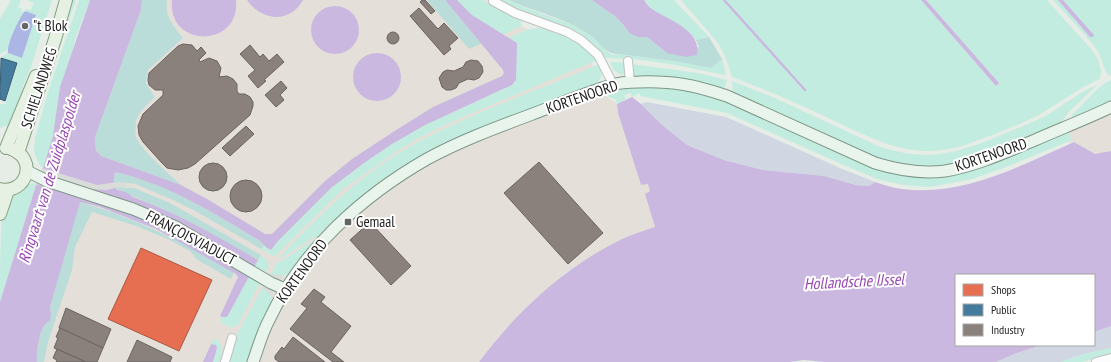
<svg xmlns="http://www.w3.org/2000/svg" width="1111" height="362" font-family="'PT Sans Narrow',sans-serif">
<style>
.industrial{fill:#e4e0d9}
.grass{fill:#c3ece0}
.forest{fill:#baddd9}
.wetland{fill:#d1d7e2}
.pitch{fill:#acb6e4}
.water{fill:#cbb8e1}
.pier{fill:#dadcda}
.shops{fill:#e76f51;stroke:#ab5742}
.public{fill:#457b9d;stroke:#395f77}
.industry{fill:#8a817c;stroke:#6a6360}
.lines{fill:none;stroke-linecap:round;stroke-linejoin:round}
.stream{stroke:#cbb8e1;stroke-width:2.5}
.street-casing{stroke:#bfc2bf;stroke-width:10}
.secondary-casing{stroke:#7d9786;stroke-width:13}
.primary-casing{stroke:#85a282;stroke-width:14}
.street{stroke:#fbfcfb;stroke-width:8}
.secondary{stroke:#e9f4ed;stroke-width:11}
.primary{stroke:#e6f1e3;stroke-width:12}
.poi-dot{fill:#646664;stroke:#fff;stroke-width:1.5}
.labels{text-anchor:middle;stroke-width:4;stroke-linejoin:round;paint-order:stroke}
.poi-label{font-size:15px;fill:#1e1e1e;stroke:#fff;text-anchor:start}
.street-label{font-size:15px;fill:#1e1e1e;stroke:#fff}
.water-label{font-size:16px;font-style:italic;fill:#9845b2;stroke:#fff}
</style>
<rect width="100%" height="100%" fill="#e6ece6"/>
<g class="industrial">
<path d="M 133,0 L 487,0 L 491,11 L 591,61 L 601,93 L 617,104 L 618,113 L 641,185 L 648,184 L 651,191 L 645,194 L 655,227 L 620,240 L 593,255 L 565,273 L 498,337 L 479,362 L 28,362 Z"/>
<path d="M 1111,101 L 1111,153 L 1095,157 L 1068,142 L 1069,120 Z"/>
</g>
<g class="grass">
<path d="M 11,0 L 21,0 L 18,7 L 22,9 L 21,11 L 24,12 L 7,50 L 0,54 L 0,19 Z"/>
<path d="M 27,0 L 52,0 L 31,67 L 23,86 L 12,128 L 5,126 L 0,128 L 0,104 L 5,104 L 18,63 L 1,57 L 8,53 L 22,58 L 36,16 L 25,11 L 26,9 L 31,10 L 34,3 Z"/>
<path d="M 69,0 L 76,0 L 56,56 L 33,130 L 30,134 Z"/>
<path d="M 79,0 L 90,0 L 75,40 L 53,136 L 43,168 L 39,164 L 34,152 L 35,138 L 49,89 Z"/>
<path d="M 457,0 L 482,0 L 520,19 L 522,26 L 502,35 L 472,15 Z"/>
<path d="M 498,0 L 509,0 L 521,6 L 573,25 L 588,34 L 608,52 L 613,55 L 620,54 L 679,62 L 711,68 L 722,59 L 726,74 L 725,75 C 686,67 646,58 606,58 L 597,48 L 582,37 L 518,11 Z"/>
<path d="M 644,0 L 674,0 L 709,37 L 696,40 L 691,35 L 651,8 Z"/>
<path d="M 681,0 L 921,0 L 996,86 L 999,83 L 926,0 L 1047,0 L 1091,49 L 1098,59 L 1101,71 L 1100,79 C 1079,88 1061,102 1040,114 C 1020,125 990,136 968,144 C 911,163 874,139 824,116 C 794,102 764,89 732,77 L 725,56 L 718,43 Z"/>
<path d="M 1053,0 L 1058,0 L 1091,37 L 1094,35 L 1063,0 L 1111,0 L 1111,75 L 1109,76 C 1104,72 1102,57 1097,50 C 1084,32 1067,16 1053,0 Z"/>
<path d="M 538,28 C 557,29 586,43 596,59 L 595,61 L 456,120 L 419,138 L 402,148 L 343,189 L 275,256 L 273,256 L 261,249 L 264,245 L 267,248 L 271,250 L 278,241 L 331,188 L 364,163 L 392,144 L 425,125 L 512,85 L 517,44 L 508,38 L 526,30 Z"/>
<path d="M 613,62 L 626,63 L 626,73 C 618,77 614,70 610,63 Z"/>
<path d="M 631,64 L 698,73 L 727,80 L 724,89 L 721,90 L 632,77 Z"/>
<path d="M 597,65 L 600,66 C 603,73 602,78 596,84 L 456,140 L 336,220 L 335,219 L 317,237 L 314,237 L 279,260 C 289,245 304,232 316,220 C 347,189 381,162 420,141 C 477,111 538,90 597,65 Z"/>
<path d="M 1111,80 L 1111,102 L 1072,118 L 1072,115 C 1083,105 1097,86 1111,80 Z"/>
<path d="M 732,81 L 775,98 L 878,146 C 928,162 951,155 999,136 C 1015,129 1032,123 1047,115 C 1064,105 1079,92 1097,85 L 1068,113 L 1059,125 L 1007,147 L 977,158 L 943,166 L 926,167 L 910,166 L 877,158 L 733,94 Z"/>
<path d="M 662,86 L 705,94 L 919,176 L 1067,130 L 1072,140 L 1001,169 L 972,179 L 930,187 L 903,185 L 877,179 L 846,166 L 727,113 L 640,96 L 640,93 L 632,97 L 630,93 L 624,95 L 626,99 L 617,104 L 615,98 L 613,99 L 601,93 L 632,87 Z"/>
<path d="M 33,183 L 38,185 L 36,185 L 0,302 C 0,276 0,240 2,215 C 6,200 18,186 33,183 Z"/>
<path d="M 314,240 L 316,241 L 289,274 L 283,276 L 271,274 L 277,262 L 279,263 Z"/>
<path d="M 261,255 L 267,260 L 269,265 L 238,325 L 233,328 L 220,323 L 222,317 L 227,317 Z"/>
<path d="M 263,287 L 271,296 L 272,301 L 253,345 L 247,362 L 228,362 L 237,334 Z"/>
<path d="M 214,338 C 224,344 223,352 220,362 L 213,362 L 217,348 L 211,344 Z"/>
<path d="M 1111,348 L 1111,355 L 1082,362 L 1060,362 L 1084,354 Z"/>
</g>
<g class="forest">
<path d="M 142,0 L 167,0 C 164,15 174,27 183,38 L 148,70 L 146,83 L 155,97 C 148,104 139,111 136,121 C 136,125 135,133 136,137 C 141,150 170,175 181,185 L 101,156 C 96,150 94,146 95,137 L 141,10 Z"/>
<path d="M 427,0 L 445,0 L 481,44 L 469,49 Z"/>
<path d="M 509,0 L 592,0 L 616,17 L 625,28 L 639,37 L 647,37 L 667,53 L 699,47 L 696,40 L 709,37 L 722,59 L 711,68 L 679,62 L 620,54 C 605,55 599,41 588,34 C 564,17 534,12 509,0 Z"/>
<path d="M 115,172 C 168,184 214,213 260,241 L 264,245 L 261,249 L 197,212 L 171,199 L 135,184 L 128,183 L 113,183 Z"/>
<path d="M 118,187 L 134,188 L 170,203 L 261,255 L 258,260 L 182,218 L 115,188 Z"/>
<path d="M 79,202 C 135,217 183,243 233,271 L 233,275 L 231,279 L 196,259 L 191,252 L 170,240 L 136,226 L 92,212 L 75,247 L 72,270 L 48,342 L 44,362 L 37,362 L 39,336 L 51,314 L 50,307 Z"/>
</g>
<g class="wetland">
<path d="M 647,102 L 726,117 L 840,168 L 875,182 L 869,186 L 856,185 L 824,176 L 763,170 L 724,160 L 687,145 L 661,124 L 641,104 Z"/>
<path d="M 1111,326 L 1111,348 L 1084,354 L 1060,362 L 996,362 L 1014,354 L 1042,345 L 1094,345 L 1094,332 Z"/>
</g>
<path class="pitch" d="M 25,11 L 36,15 L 22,58 L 8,53 C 6,45 19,18 25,11 Z"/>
<g class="water">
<path d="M 90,0 L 142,0 L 141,10 L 95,137 L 95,144 L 96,150 L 101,156 L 181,185 L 207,199 L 265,234 L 272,234 L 325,181 L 352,159 L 393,132 L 433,107 L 502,76 L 504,73 L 503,70 L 445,0 L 457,0 L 472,15 L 517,43 L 516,80 L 512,85 L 503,89 L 425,125 L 392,144 L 364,163 L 331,188 L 278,241 L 271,250 L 267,248 L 260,241 C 214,213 168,184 115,172 C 110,198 121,185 133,197 C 177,213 217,236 258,260 L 227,317 L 222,317 L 220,316 L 238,277 L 236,274 L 156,229 L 100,207 L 80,202 L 50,307 L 51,314 L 50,320 C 37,330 38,347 37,362 L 0,362 L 0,302 L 36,185 L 38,184 L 53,136 L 60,87 Z"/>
<path d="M 172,0 L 236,0 C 241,48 167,49 172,0 Z"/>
<path d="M 247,0 L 303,0 C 290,24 261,21 247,0 Z"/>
<path d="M 592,0 L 644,0 C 646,3 649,7 652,9 C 668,20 702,30 697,55 L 686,57 L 667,53 L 647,37 L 639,37 L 631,34 L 616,17 Z"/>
<path d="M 921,0 L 926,0 L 999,83 L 996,86 Z"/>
<path d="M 1058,0 L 1063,0 L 1094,35 L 1094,36 L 1092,37 L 1090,37 Z"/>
<circle cx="335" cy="30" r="24"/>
<circle cx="377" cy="77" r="24"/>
<path d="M 632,97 L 641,104 L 661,124 L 687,145 L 724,160 L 763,170 L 824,176 L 856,185 L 869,186 L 875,182 C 884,185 893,188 902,189 C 963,197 1020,166 1074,142 L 1095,154 L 1111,151 L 1111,326 L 1094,332 L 1094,275 L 956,275 L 956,345 L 1042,345 L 1014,354 L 996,362 L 825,362 L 804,360 L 790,362 L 479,362 C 515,313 564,268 618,241 C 630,235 643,231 655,227 L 645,194 L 650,191 L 648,184 L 641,185 L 618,113 L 617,104 Z"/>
<path d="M 211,344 L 216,345 L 217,348 L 213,362 L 203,362 Z"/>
</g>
<path class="pier" d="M 42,168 L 97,185 L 118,182 L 128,183 L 127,188 L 118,187 L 107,190 L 91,189 L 124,200 L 161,215 L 262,272 L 283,276 L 271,296 L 257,281 L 156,224 L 121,210 L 36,184 Z"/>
<path class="shops" d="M 141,248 L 212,280 L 179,351 L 108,319 Z"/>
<path class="public" d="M 1,58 L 17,63 L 5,101 L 0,99 Z"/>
<g class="industry">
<path d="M 422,0 L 425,0 L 435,11 L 431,14 L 420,2 Z"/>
<path d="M 419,8 L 438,29 L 444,23 L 458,38 L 449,46 L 451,49 L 444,55 L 410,16 Z"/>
<circle cx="393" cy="38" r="6"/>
<path d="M 183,44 L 192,45 L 197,51 L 201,47 L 206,53 L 199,60 L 200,62 L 209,58 L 217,61 L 221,68 L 219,77 L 227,76 L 233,79 L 237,84 L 237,91 L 239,94 L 245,94 L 250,97 L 253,102 L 253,106 L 250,115 L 195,164 L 188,168 L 178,170 L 167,168 L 161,162 L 143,142 L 139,135 L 138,126 L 143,114 L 163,95 L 163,90 L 155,90 L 149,85 L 148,80 L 149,73 L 178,46 Z"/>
<path d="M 250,45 L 260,57 L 263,54 L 269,61 L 277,54 L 284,62 L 264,80 L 266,81 L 258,88 L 248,76 L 255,70 L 240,54 Z"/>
<path d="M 471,60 L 478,61 L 482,66 L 483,72 L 479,78 L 474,80 L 468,79 L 459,83 L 456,88 L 451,90 L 446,90 L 442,87 L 439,78 L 443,72 L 447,70 L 454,71 L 463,67 L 466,62 Z"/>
<path d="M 281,81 L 287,88 L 280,95 L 284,100 L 276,107 L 265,95 Z"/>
<path d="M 246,126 L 254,134 L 230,156 L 222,148 Z"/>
<path d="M 539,162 L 603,233 L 568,264 L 504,193 Z"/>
<circle cx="213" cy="177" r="14"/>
<circle cx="246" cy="196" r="16"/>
<path d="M 370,222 L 411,266 L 391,285 L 350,240 Z"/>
<path d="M 314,289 L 325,297 L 321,302 L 351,326 L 331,352 L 344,362 L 333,362 L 290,329 L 307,308 L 301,304 Z"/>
<path d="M 66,308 L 111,329 L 103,348 L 59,328 Z"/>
<path d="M 60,328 L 103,348 L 97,362 L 86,362 L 54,348 L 58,338 L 56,337 Z"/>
<path d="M 293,337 L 325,362 L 279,362 L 275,359 L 275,356 L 282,347 L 284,349 Z"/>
<path d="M 137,340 L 172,357 L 170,362 L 127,362 Z"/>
<path d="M 57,349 L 86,362 L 56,362 L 57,360 L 53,358 Z"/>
</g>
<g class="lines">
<path class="stream" d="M 724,0 L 805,90"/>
<defs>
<g id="street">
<path d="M 493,1 L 515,13 L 567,32 L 581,40 L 598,55 L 613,84"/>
<path d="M 628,61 L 630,82"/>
<path d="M 225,362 L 232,338"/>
<path d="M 1096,362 L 1111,358"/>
</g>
<g id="secondary">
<path d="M 27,171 L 47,181 L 133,209 L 176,227 L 271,283 L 285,289"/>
<path d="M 253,362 C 258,348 262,333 269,320 C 301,251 362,196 427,159 C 460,141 495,128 530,115 C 557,105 584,93 612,85 C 620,82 630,82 639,82 C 674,81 694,85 727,96 L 875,163 C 898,170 921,174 945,171 C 976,166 1006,152 1035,140 C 1060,129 1086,119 1111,107"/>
</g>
<g id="primary">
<path d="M 6,148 L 36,76"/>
<path d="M 18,153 L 55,39 L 66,0"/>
<path d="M 0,189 C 27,195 38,158 11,149"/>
<path d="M 0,214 L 8,190"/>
</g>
</defs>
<use href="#street" class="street-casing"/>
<use href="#secondary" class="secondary-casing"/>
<use href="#primary" class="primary-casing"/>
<use href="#street" class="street"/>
<use href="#secondary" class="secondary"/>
<use href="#primary" class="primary"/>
</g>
<g class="poi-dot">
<circle cx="25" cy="26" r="4"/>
<rect x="344" y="218" width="8" height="8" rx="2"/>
</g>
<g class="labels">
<g class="poi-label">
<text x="33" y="31">"t Blok</text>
<text x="356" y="227">Gemaal</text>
</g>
<g class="street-label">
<text transform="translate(39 88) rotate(-72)" y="5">SCHIELANDWEG</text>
<text transform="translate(582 97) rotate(-19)" y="5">KORTENOORD</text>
<text transform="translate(991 155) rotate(-19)" y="5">KORTENOORD</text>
<text transform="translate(191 238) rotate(28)" y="5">FRANÇOISVIADUCT</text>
<text transform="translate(302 271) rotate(-54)" y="5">KORTENOORD</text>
</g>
<g class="water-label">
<text transform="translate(49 177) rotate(-73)" y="6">Ringvaart van de Zuidplaspolder</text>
<text transform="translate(854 281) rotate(-3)" y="6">Hollandsche IJssel</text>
</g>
</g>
<rect x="955" y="274" width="140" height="72" fill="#ffffff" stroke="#a5a5a5"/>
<rect x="963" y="284" width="20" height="12" fill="#e76f51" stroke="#a5a5a5"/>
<text x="991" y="294" font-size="12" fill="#1e1e1e">Shops</text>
<rect x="963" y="304" width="20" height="12" fill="#457b9d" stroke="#a5a5a5"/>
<text x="991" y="314" font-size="12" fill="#1e1e1e">Public</text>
<rect x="963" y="324" width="20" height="12" fill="#8a817c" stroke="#a5a5a5"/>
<text x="991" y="334" font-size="12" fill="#1e1e1e">Industry</text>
</svg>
